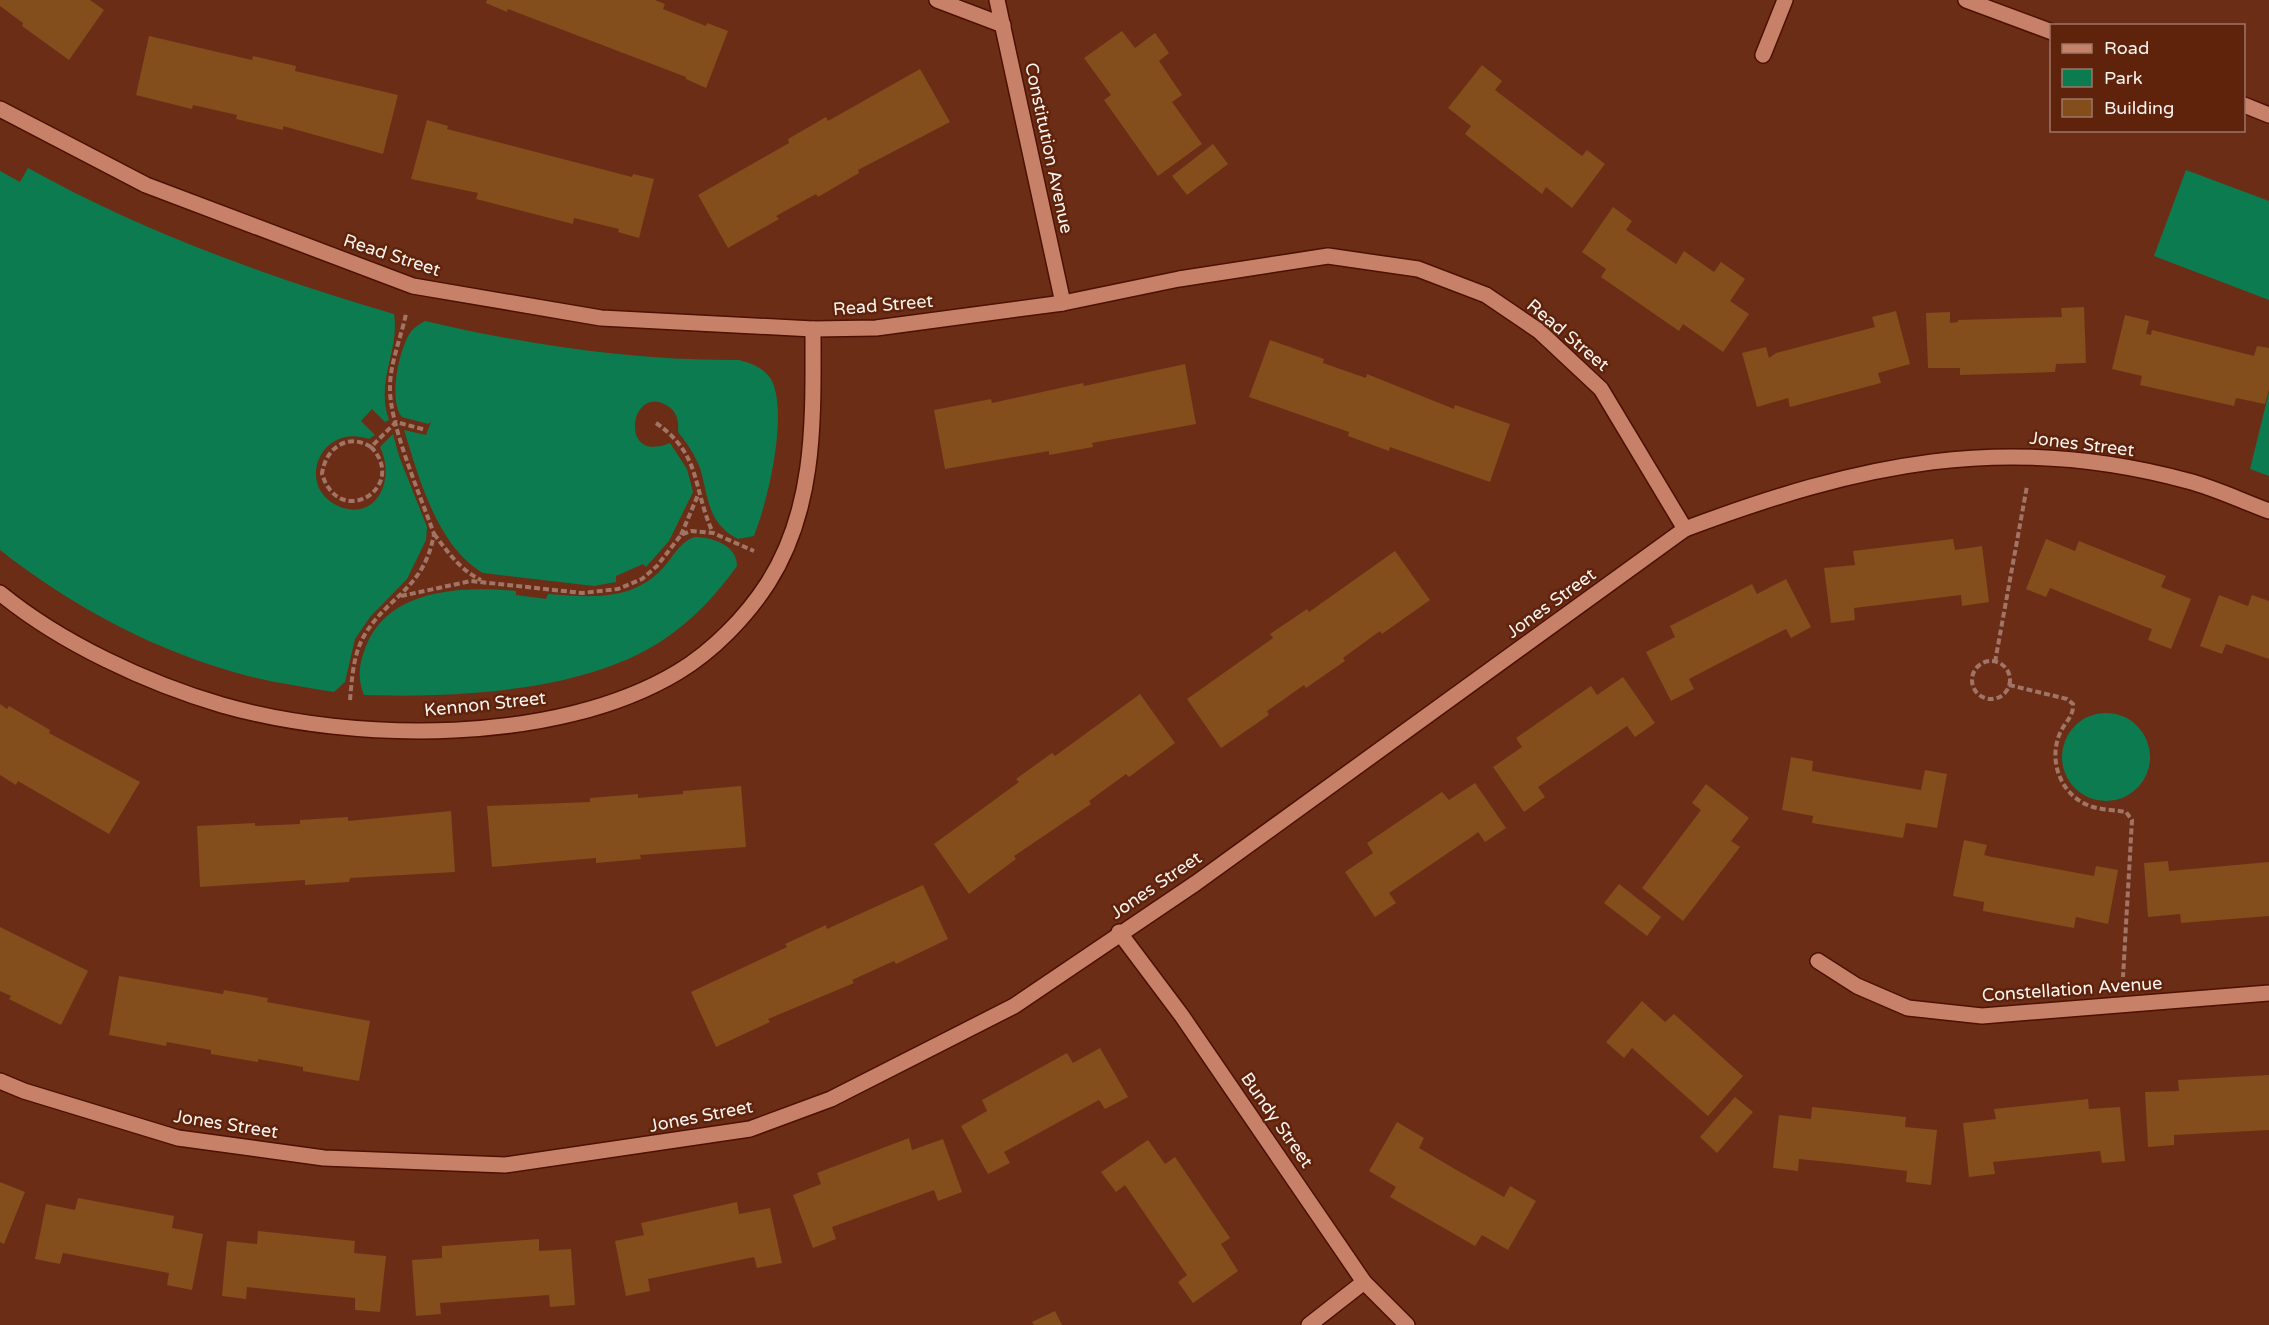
<svg xmlns="http://www.w3.org/2000/svg" width="2269" height="1325" font-family="'Varela Round',sans-serif">
<style>
.green{fill:#0c7c50}
.building{fill:#834d1c}
.lines{fill:none;stroke-linecap:round;stroke-linejoin:round}
.lane-casing{stroke:#4d1100;stroke-width:18}
.street-casing{stroke:#4d1100;stroke-width:18}
.path{stroke:#a07566;stroke-width:4;stroke-dasharray:6 3;stroke-linecap:butt}
.lane{stroke:#c88169;stroke-width:15}
.street{stroke:#c88169;stroke-width:15}
.labels{text-anchor:middle;stroke-width:5;stroke-linejoin:round;paint-order:stroke}
.street-label{font-size:18px;fill:#fbf3f0;stroke:#5f220b}
</style>
<rect width="100%" height="100%" fill="#6c2d17"/>
<g class="green">
<path d="M 28,168 C 143,232 268,277 394,314 C 400,351 375,380 389,420 L 385,422 L 372,409 L 361,421 L 375,435 L 369,439 C 320,422 295,487 338,506 C 377,523 396,478 380,447 L 393,434 L 399,456 L 427,527 L 426,540 L 407,579 L 370,617 L 355,639 L 345,682 L 334,692 C 305,687 276,683 248,676 C 157,652 74,608 0,550 L 0,171 L 20,182 Z"/>
<path d="M 2186,170 L 2269,201 L 2269,300 L 2154,256 Z"/>
<path d="M 425,321 C 528,345 633,361 739,360 C 754,364 769,370 774,386 C 786,423 768,500 754,536 L 738,539 C 707,523 709,498 700,468 C 695,455 687,443 678,432 C 679,420 677,411 666,405 C 630,384 618,465 670,443 L 687,469 L 693,492 L 669,541 L 646,567 L 643,564 L 616,576 L 616,582 L 594,586 L 483,573 C 437,546 419,478 404,430 L 426,435 L 431,422 L 428,424 L 402,417 C 388,400 399,350 410,333 C 413,328 420,324 425,321 Z"/>
<path d="M 2269,392 L 2269,476 L 2250,469 Z"/>
<path d="M 695,537 C 712,537 737,545 737,566 C 716,595 693,620 663,640 C 585,692 455,698 364,695 C 357,678 359,663 366,646 C 389,588 463,586 516,591 L 516,595 L 546,599 L 548,594 C 589,597 631,602 662,569 C 673,558 679,542 695,537 Z"/>
<circle cx="2106" cy="757" r="44"/>
</g>
<g class="building">
<path d="M 0,0 L 90,0 L 104,10 L 69,60 L 22,26 L 23,23 L 0,6 Z"/>
<path d="M 487,0 L 655,0 L 665,4 L 663,9 L 706,26 L 707,23 L 728,31 L 706,88 L 686,79 L 686,77 L 508,9 L 507,12 L 486,3 Z"/>
<path d="M 1122,31 L 1135,48 L 1155,33 L 1169,53 L 1159,61 L 1182,95 L 1172,102 L 1202,144 L 1158,176 L 1104,100 L 1111,95 L 1084,58 Z"/>
<path d="M 149,36 L 252,60 L 253,56 L 296,66 L 295,71 L 398,95 L 383,154 L 283,126 L 283,130 L 236,119 L 237,115 L 193,105 L 192,109 L 136,95 Z"/>
<path d="M 1482,65 L 1502,81 L 1495,90 L 1582,156 L 1587,150 L 1605,164 L 1572,208 L 1546,187 L 1542,194 L 1465,134 L 1471,126 L 1448,108 Z"/>
<path d="M 920,69 L 950,122 L 858,170 L 859,173 L 818,197 L 816,194 L 776,216 L 779,219 L 728,248 L 698,195 L 789,143 L 788,139 L 826,117 L 828,121 Z"/>
<path d="M 427,120 L 448,126 L 447,129 L 632,177 L 633,174 L 654,179 L 639,238 L 618,232 L 619,229 L 574,218 L 573,224 L 476,199 L 478,193 L 411,179 Z"/>
<path d="M 1213,144 L 1228,164 L 1187,195 L 1172,176 Z"/>
<path d="M 1613,207 L 1632,221 L 1626,230 L 1676,264 L 1684,251 L 1714,272 L 1721,262 L 1745,279 L 1730,301 L 1749,314 L 1723,352 L 1683,324 L 1679,331 L 1601,277 L 1606,269 L 1582,252 Z"/>
<path d="M 2084,307 L 2086,363 L 2056,364 L 2055,372 L 1960,375 L 1960,368 L 1928,368 L 1926,313 L 1950,312 L 1950,323 L 1958,322 L 1958,320 L 2062,317 L 2061,308 Z"/>
<path d="M 1896,311 L 1910,364 L 1878,373 L 1881,383 L 1790,407 L 1788,398 L 1757,407 L 1742,353 L 1766,347 L 1769,358 L 1776,353 L 1875,327 L 1872,317 Z"/>
<path d="M 2125,315 L 2149,321 L 2146,334 L 2151,335 L 2152,330 L 2254,356 L 2257,346 L 2269,348 L 2269,389 L 2265,404 L 2236,398 L 2234,406 L 2140,385 L 2142,376 L 2112,369 Z"/>
<path d="M 1270,340 L 1324,359 L 1323,363 L 1366,378 L 1367,374 L 1454,409 L 1455,405 L 1510,424 L 1490,482 L 1390,447 L 1389,451 L 1348,436 L 1349,432 L 1249,397 Z"/>
<path d="M 1185,364 L 1196,424 L 1092,443 L 1093,447 L 1049,455 L 1049,451 L 945,469 L 934,410 L 991,399 L 992,403 L 1083,383 L 1084,386 Z"/>
<path d="M 1953,539 L 1955,550 L 1982,546 L 1989,602 L 1962,606 L 1961,595 L 1854,608 L 1855,620 L 1831,623 L 1824,568 L 1855,565 L 1853,551 Z"/>
<path d="M 2046,539 L 2075,551 L 2079,541 L 2166,576 L 2161,587 L 2191,599 L 2171,649 L 2148,640 L 2152,629 L 2146,627 L 2050,588 L 2046,597 L 2026,589 Z"/>
<path d="M 1395,551 L 1430,600 L 1382,634 L 1380,631 L 1343,658 L 1345,661 L 1306,688 L 1304,685 L 1267,711 L 1269,715 L 1221,748 L 1187,699 L 1273,638 L 1270,634 L 1307,609 L 1309,612 Z"/>
<path d="M 1786,579 L 1811,627 L 1791,638 L 1786,629 L 1735,655 L 1689,679 L 1694,689 L 1671,701 L 1646,652 L 1675,637 L 1670,626 L 1752,584 L 1757,594 Z"/>
<path d="M 2219,595 L 2248,606 L 2252,595 L 2269,601 L 2269,659 L 2226,644 L 2222,654 L 2200,646 Z"/>
<path d="M 1623,677 L 1655,723 L 1635,737 L 1627,726 L 1538,787 L 1545,797 L 1524,812 L 1493,767 L 1522,747 L 1516,738 L 1591,686 L 1597,695 Z"/>
<path d="M 1140,694 L 1175,743 L 1129,777 L 1126,774 L 1089,801 L 1091,804 L 1014,856 L 1016,859 L 969,894 L 934,844 L 1019,782 L 1016,779 L 1052,753 L 1055,756 Z"/>
<path d="M 0,704 L 7,709 L 9,706 L 50,730 L 49,733 L 140,782 L 109,834 L 18,781 L 16,785 L 0,775 Z"/>
<path d="M 1791,757 L 1813,761 L 1812,771 L 1921,790 L 1925,770 L 1947,774 L 1937,828 L 1906,823 L 1903,838 L 1812,823 L 1813,816 L 1782,810 Z"/>
<path d="M 1475,783 L 1506,828 L 1485,842 L 1478,832 L 1473,836 L 1389,893 L 1396,903 L 1375,917 L 1345,872 L 1373,853 L 1367,843 L 1442,792 L 1449,800 Z"/>
<path d="M 1706,784 L 1749,818 L 1731,841 L 1740,847 L 1683,921 L 1642,888 L 1701,810 L 1692,803 Z"/>
<path d="M 741,786 L 746,847 L 640,855 L 641,859 L 596,863 L 596,858 L 492,867 L 487,806 L 590,802 L 590,798 L 638,794 L 638,798 L 683,794 L 683,791 Z"/>
<path d="M 451,811 L 455,872 L 350,878 L 349,882 L 305,885 L 305,880 L 200,887 L 197,826 L 255,823 L 255,826 L 300,824 L 300,820 L 348,817 L 348,821 Z"/>
<path d="M 1964,840 L 1987,845 L 1984,855 L 1992,857 L 2094,876 L 2096,866 L 2118,870 L 2108,924 L 2076,917 L 2074,928 L 1983,911 L 1984,902 L 1953,896 Z"/>
<path d="M 2168,861 L 2169,871 L 2269,862 L 2269,916 L 2181,923 L 2180,914 L 2148,917 L 2144,863 Z"/>
<path d="M 1619,884 L 1661,917 L 1647,936 L 1604,903 Z"/>
<path d="M 923,885 L 948,939 L 896,964 L 894,961 L 852,980 L 854,983 L 768,1019 L 770,1022 L 716,1047 L 691,992 L 787,947 L 785,944 L 826,925 L 827,929 Z"/>
<path d="M 0,927 L 88,971 L 61,1025 L 9,999 L 11,996 L 0,991 Z"/>
<path d="M 119,976 L 223,994 L 224,990 L 268,998 L 267,1002 L 370,1021 L 359,1081 L 303,1071 L 303,1067 L 258,1059 L 258,1062 L 211,1054 L 211,1050 L 167,1042 L 166,1046 L 109,1035 Z"/>
<path d="M 1642,1001 L 1665,1022 L 1674,1014 L 1743,1076 L 1708,1116 L 1632,1048 L 1624,1058 L 1606,1042 Z"/>
<path d="M 1100,1048 L 1128,1097 L 1105,1109 L 1099,1100 L 1004,1152 L 1010,1163 L 988,1174 L 961,1126 L 987,1111 L 982,1100 L 1067,1053 L 1073,1063 Z"/>
<path d="M 2269,1075 L 2269,1130 L 2174,1135 L 2174,1145 L 2148,1147 L 2145,1092 L 2179,1091 L 2178,1080 Z"/>
<path d="M 1735,1097 L 1753,1112 L 1717,1153 L 1700,1137 Z"/>
<path d="M 2088,1099 L 2089,1109 L 2120,1107 L 2125,1161 L 2102,1163 L 2100,1151 L 1993,1162 L 1995,1174 L 1969,1177 L 1963,1123 L 1996,1119 L 1994,1109 Z"/>
<path d="M 1812,1107 L 1906,1117 L 1905,1127 L 1937,1130 L 1931,1185 L 1906,1182 L 1907,1171 L 1849,1164 L 1799,1159 L 1798,1171 L 1773,1168 L 1779,1115 L 1811,1119 Z"/>
<path d="M 1397,1122 L 1424,1138 L 1419,1148 L 1460,1172 L 1504,1197 L 1510,1186 L 1536,1201 L 1508,1250 L 1482,1235 L 1475,1246 L 1390,1197 L 1396,1187 L 1369,1171 Z"/>
<path d="M 909,1138 L 912,1150 L 943,1139 L 962,1192 L 938,1201 L 934,1190 L 832,1227 L 836,1239 L 813,1248 L 793,1195 L 821,1184 L 817,1173 Z"/>
<path d="M 1148,1140 L 1165,1164 L 1175,1157 L 1230,1238 L 1221,1244 L 1238,1271 L 1193,1303 L 1178,1282 L 1187,1275 L 1125,1185 L 1116,1192 L 1101,1172 Z"/>
<path d="M 0,1182 L 25,1192 L 4,1244 L 0,1242 Z"/>
<path d="M 78,1198 L 174,1216 L 172,1228 L 203,1234 L 192,1290 L 167,1285 L 169,1273 L 63,1253 L 60,1264 L 35,1259 L 46,1204 L 75,1210 Z"/>
<path d="M 737,1202 L 739,1214 L 770,1208 L 782,1263 L 757,1268 L 754,1257 L 648,1279 L 650,1291 L 626,1296 L 615,1241 L 644,1235 L 641,1223 Z"/>
<path d="M 258,1231 L 355,1241 L 354,1253 L 386,1256 L 380,1312 L 355,1310 L 355,1298 L 302,1293 L 247,1287 L 246,1299 L 222,1296 L 227,1241 L 257,1244 Z"/>
<path d="M 539,1239 L 539,1251 L 571,1249 L 575,1305 L 550,1307 L 549,1295 L 495,1299 L 440,1303 L 441,1314 L 416,1316 L 412,1260 L 442,1258 L 442,1246 Z"/>
<path d="M 1055,1311 L 1062,1325 L 1034,1325 L 1032,1322 Z"/>
</g>
<g class="lines">
<defs>
<path id="lane" d="M 1763,55 L 1785,0"/>
<g id="street">
<path d="M 937,0 L 1003,25"/>
<path d="M 997,0 L 1063,303"/>
<path d="M 1966,0 L 2052,32"/>
<path d="M 2244,105 L 2269,115"/>
<path d="M 0,109 L 146,185 L 413,286 L 601,318 L 813,329 L 876,328 L 1063,303 L 1179,279 L 1328,256 L 1418,269 L 1486,295 L 1539,331 L 1601,389 L 1685,529"/>
<path d="M 0,593 C 61,643 147,683 222,705 C 355,743 557,745 678,672 C 713,651 746,617 768,583 C 817,506 813,416 813,329"/>
<path d="M 1119,932 L 1182,1016 L 1364,1282 L 1407,1325"/>
<path d="M 1818,961 L 1857,986 L 1908,1008 L 1982,1016 L 2269,993"/>
<path d="M 0,1081 L 24,1091 L 178,1138 L 324,1158 L 505,1165 L 750,1129 L 831,1099 L 1014,1006 L 1196,883 L 1685,529 C 1858,464 2005,431 2188,481 C 2215,488 2242,501 2269,511"/>
<path d="M 1309,1325 L 1364,1282"/>
</g>
</defs>
<use href="#lane" class="lane-casing"/>
<use href="#street" class="street-casing"/>
<g class="path">
<path d="M 656,423 C 702,455 692,487 713,533"/>
<path d="M 371,447 C 347,432 325,449 322,474 C 340,531 409,486 371,447 L 396,422 L 426,430"/>
<path d="M 434,534 C 448,552 460,570 481,580"/>
<path d="M 681,535 L 698,495"/>
<path d="M 401,596 L 471,581 L 582,593 L 618,589 L 642,579 L 657,566 L 681,535 L 691,531 L 713,533 L 754,551"/>
<circle cx="1991" cy="680" r="19"/>
<path d="M 1995,662 L 2027,486"/>
<path d="M 2009,685 L 2067,699 L 2073,704 C 2074,716 2065,722 2060,733 C 2048,760 2060,795 2090,806 C 2101,810 2115,810 2126,812 L 2132,820 L 2123,977"/>
<path d="M 350,700 C 352,679 353,655 364,636 C 387,596 424,590 434,534 C 421,497 389,424 390,387 C 390,364 401,337 406,314"/>
</g>
<use href="#lane" class="lane"/>
<use href="#street" class="street"/>
</g>
<g class="labels">
<g class="street-label">
<text transform="translate(1049 148) rotate(78)" y="6">Constitution Avenue</text>
<text transform="translate(392 255) rotate(18)" y="6">Read Street</text>
<text transform="translate(883 305) rotate(-5)" y="6">Read Street</text>
<text transform="translate(1568 335) rotate(40)" y="6">Read Street</text>
<text transform="translate(2082 444) rotate(7)" y="6">Jones Street</text>
<text transform="translate(1551 603) rotate(-36)" y="6">Jones Street</text>
<text transform="translate(485 704) rotate(-6)" y="6">Kennon Street</text>
<text transform="translate(1156 885) rotate(-34)" y="6">Jones Street</text>
<text transform="translate(2072 989) rotate(-4)" y="6">Constellation Avenue</text>
<text transform="translate(701 1116) rotate(-11)" y="6">Jones Street</text>
<text transform="translate(1277 1120) rotate(55)" y="6">Bundy Street</text>
<text transform="translate(226 1124) rotate(9)" y="6">Jones Street</text>
</g>
</g>
<rect x="2050" y="24" width="195" height="108" fill="#5f220b" stroke="#9d7667" stroke-width="1.5"/>
<rect x="2062" y="44" width="30" height="9" fill="#c88169" stroke="#9d7667" stroke-width="1.5"/>
<text x="2104" y="54" font-size="18" fill="#fbf3f0">Road</text>
<rect x="2062" y="69" width="30" height="18" fill="#0c7c50" stroke="#9d7667" stroke-width="1.5"/>
<text x="2104" y="84" font-size="18" fill="#fbf3f0">Park</text>
<rect x="2062" y="99" width="30" height="18" fill="#834d1c" stroke="#9d7667" stroke-width="1.5"/>
<text x="2104" y="114" font-size="18" fill="#fbf3f0">Building</text>
</svg>
